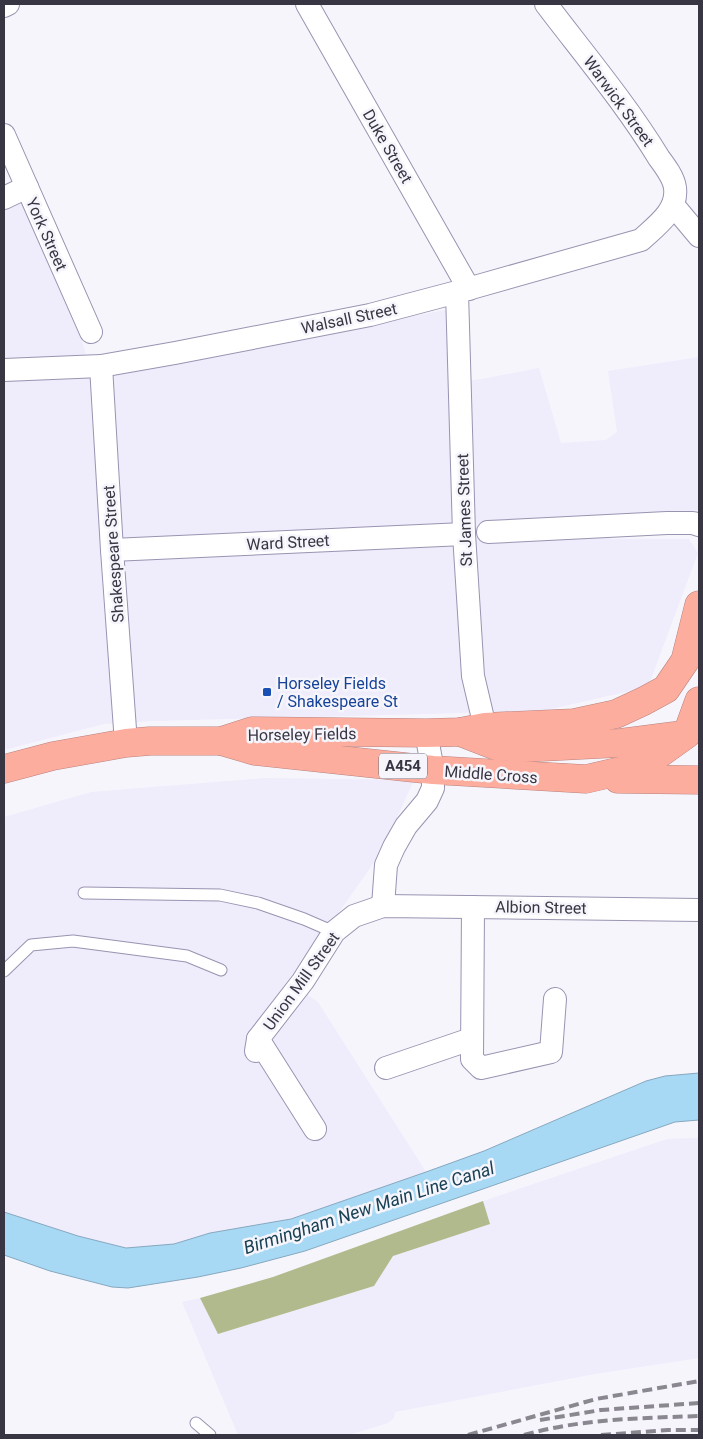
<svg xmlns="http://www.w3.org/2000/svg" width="703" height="1439" font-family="Roboto,sans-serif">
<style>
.built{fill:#efecfc}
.forest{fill:#b0ba8c}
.water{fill:#a7d9f4;stroke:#86a8bf}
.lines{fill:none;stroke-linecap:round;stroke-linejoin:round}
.lane-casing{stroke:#9a93b1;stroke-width:13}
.street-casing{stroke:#9a93b1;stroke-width:24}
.highway-casing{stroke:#b8837e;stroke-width:29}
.lane{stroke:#fff;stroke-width:11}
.street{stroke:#fff;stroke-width:22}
.highway{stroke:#fdad9e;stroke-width:28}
.rail{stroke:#8a8791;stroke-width:4;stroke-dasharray:10 5;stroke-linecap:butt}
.transit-dot{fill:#1a4fb4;stroke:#f7f5fc;stroke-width:2}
.labels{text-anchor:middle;stroke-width:5;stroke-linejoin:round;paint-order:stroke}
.shield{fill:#f7f5fc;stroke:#726f7a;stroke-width:1}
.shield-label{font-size:15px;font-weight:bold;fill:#393643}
.street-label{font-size:16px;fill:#393643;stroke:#f7f5fc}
.transit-label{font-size:16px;fill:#164399;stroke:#f7f5fc;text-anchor:start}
.water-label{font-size:18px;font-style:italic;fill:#184154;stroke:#f7f5fc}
</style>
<rect width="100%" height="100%" fill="#f7f5fc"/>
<g class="built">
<path d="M 23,196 L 76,319 L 92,377 L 451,309 L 456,382 L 482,379 L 539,368 L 561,443 L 606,440 L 617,432 L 608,371 L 699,357 L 699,510 L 675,513 L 606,517 L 610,539 L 689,539 L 698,553 L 648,687 L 542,711 L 153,721 L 104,724 L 4,750 L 4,205 Z"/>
<path d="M 265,778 L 414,780 L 382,851 L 290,982 L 318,1002 L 426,1172 L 291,1219 L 210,1233 L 174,1244 L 126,1248 L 78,1236 L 4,1212 L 4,817 L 91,792 Z"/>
<path d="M 699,1138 L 699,1358 L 595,1374 L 395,1412 L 394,1418 L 388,1423 L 349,1435 L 238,1435 L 182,1302 L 200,1298 L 218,1334 L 355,1292 L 374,1286 L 393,1256 L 489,1224 L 483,1201 L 667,1139 Z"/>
</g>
<path class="forest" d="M 483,1201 L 490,1224 L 393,1256 L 374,1286 L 218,1334 L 200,1298 L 273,1277 Z"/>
<path class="water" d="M 699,1073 L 699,1120 L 675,1122 L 305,1251 L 241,1268 L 198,1277 L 128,1288 L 112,1287 L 50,1271 L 4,1255 L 4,1212 L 78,1236 L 126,1248 L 174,1244 L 210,1233 L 291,1219 L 426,1172 L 484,1151 L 646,1081 L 665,1076 Z"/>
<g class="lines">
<defs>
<g id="lane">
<path d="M 84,893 L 220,895 L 258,903 L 304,919 L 334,932"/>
<path d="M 4,971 L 31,945 L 73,941 L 187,956 L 221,970"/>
<path d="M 196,1423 L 210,1435"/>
</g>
<g id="street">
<path d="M 307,4 L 469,289"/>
<path d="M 4,6 L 8,4"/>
<path d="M 4,135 L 91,332"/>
<path d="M 4,198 L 27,187"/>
<path d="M 673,205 L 699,236"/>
<path d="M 457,292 L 464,534 L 473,676 L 485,727"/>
<path d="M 101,366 L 112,550 L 126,743"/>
<path d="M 4,370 L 101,366 L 175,353 L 370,315 L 457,292 L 641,240 C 656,226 678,211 675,188 C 674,178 665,166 659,158 C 626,104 584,54 546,4"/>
<path d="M 488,532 L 667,523 L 693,523 L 699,525"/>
<path d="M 112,550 L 464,534"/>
<path d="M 383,906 L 386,865 L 394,847 L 406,826 L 427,801 L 433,788 L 433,770 L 426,733"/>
<path d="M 473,907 L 472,1059 L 481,1068 L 551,1052 L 555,999"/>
<path d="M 258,1039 L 315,1129"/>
<path d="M 256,1051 L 258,1039 L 303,981 L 334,932 L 354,916 L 383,906 L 699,910"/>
<path d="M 386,1068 L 471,1039"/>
</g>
<g id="highway">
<path d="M 460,732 L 496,746 L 522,748 L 620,743 L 682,735"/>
<path d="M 221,741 L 255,751 L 433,770 L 586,779 L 642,766 L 687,734 L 699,701"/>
<path d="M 4,769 L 53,756 L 126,743 L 150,741 L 221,741 L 252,731 L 426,733 L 460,732 L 485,727 L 574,723 L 616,714 L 644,701 L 666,689 L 685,661 L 699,605"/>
<path d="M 618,779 L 699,780"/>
</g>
</defs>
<use href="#lane" class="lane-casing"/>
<use href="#street" class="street-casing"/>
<use href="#highway" class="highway-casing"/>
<use href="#lane" class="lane"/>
<use href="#street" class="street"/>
<use href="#highway" class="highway"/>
<g class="rail">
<path d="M 540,1420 L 601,1410 L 699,1403"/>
<path d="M 468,1435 L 596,1399 L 699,1381"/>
<path d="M 524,1435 C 580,1419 641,1418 699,1416"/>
<path d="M 601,1435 L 668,1430 L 699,1430"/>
</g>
</g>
<rect class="transit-dot" x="262" y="687" width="10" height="10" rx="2.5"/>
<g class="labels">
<rect class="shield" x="379" y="753.5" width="48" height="25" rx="4"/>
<g class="shield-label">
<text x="403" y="771">A454</text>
</g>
<g class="street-label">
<text transform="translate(619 101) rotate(54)" y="6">Warwick Street</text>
<text transform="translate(388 146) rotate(60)" y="6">Duke Street</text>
<text transform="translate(47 234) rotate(66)" y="6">York Street</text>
<text transform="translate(349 318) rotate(-12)" y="6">Walsall Street</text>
<text transform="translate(464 510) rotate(-92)" y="6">St James Street</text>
<text transform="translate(288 542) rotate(-3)" y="6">Ward Street</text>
<text transform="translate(113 554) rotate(-94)" y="6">Shakespeare Street</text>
<text transform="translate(302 734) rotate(-1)" y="6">Horseley Fields</text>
<text transform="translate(491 774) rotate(4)" y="6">Middle Cross</text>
<text transform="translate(541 907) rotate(1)" y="6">Albion Street</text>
<text transform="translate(301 981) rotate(-54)" y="6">Union Mill Street</text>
</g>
<g class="transit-label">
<text x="277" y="689">Horseley Fields<tspan x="277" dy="18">/ Shakespeare St</tspan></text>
</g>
<g class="water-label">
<text transform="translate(369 1208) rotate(-18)" y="6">Birmingham New Main Line Canal</text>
</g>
</g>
<rect width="703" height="1439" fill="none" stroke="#393643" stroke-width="10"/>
</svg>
